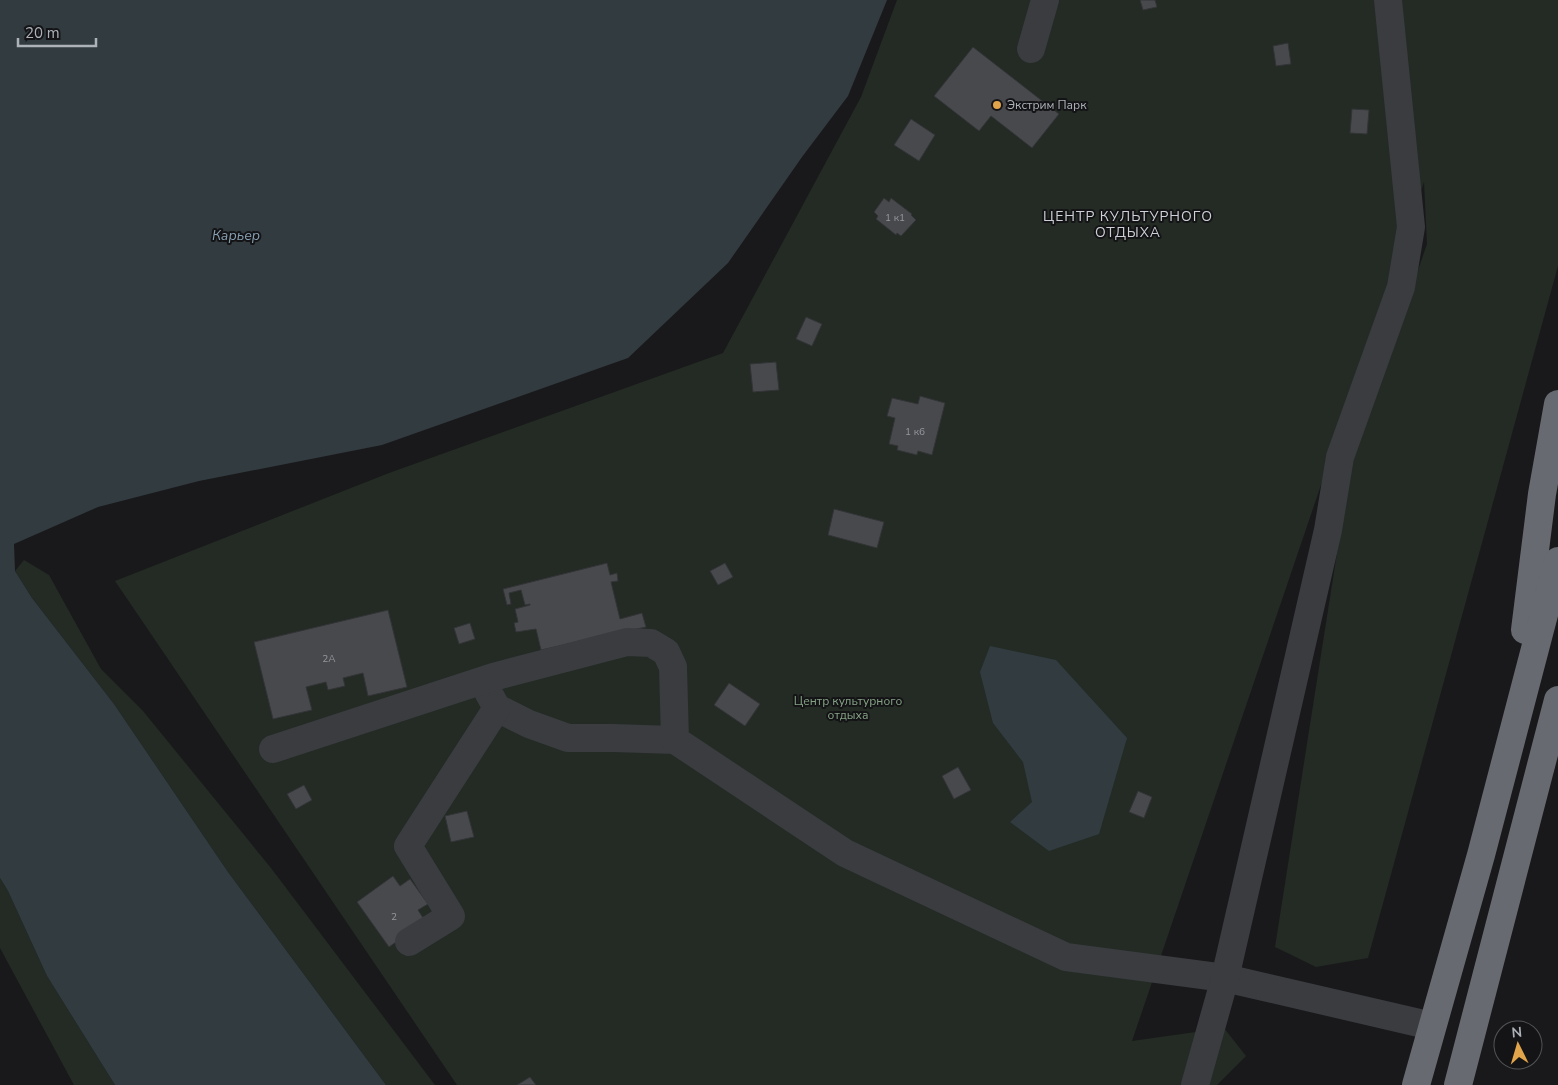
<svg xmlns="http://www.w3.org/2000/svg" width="1558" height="1085" font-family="'Nunito Sans',sans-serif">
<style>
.green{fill:#232b24}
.water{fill:#323b40}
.building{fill:#48494d;stroke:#333437}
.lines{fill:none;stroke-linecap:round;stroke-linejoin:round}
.minor{stroke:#3a3c40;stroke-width:28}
.highway{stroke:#676a70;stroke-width:28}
.poi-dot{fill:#e2a44a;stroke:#141416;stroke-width:2}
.labels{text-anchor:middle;stroke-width:4;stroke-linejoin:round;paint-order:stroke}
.number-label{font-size:10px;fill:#94989e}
.poi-label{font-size:12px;fill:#adb2b9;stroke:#141416;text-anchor:start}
.park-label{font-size:12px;fill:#86a386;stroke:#141416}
.neighbourhood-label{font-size:14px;letter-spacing:1px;fill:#cdd0d6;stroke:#141416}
.water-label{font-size:14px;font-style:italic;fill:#87a0b1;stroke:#141416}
</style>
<rect width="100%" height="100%" fill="#19191b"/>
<g class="green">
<path d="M 897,0 L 1558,0 L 1558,266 L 1368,958 L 1316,967 L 1275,947 L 1351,464 L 1427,244 L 1424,182 L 1132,1041 L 1224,1028 L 1246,1056 L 1217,1085 L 457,1085 L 115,581 L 389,473 L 723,353 L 861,97 Z"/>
<path d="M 24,560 L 49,575 L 101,669 L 143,711 L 271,868 L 435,1085 L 386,1085 L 228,872 L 114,704 L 32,598 L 15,571 Z"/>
<path d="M 0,878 L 8,891 L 47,976 L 115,1085 L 74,1085 L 0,948 Z"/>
</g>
<g class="water">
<path d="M 0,0 L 887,0 L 848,96 L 802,157 L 728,263 L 628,358 L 382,445 L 199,481 L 98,507 L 14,544 L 15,571 L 32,598 L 114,704 L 228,872 L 386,1085 L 115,1085 L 47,976 L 8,891 L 0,878 Z"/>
<path d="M 990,646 L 1056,660 L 1127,738 L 1099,834 L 1049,851 L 1010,822 L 1032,802 L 1023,762 L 993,723 L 980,672 Z"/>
</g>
<g class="building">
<path d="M 1140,0 L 1155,0 L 1157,7 L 1143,10 Z"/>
<path d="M 1288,43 L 1291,64 L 1276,66 L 1273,46 Z"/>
<path d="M 973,47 L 1059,114 L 1032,148 L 991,116 L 979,131 L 934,96 Z"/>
<path d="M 1352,109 L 1369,110 L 1367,134 L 1350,133 Z"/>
<path d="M 911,119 L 935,135 L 919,161 L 894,145 Z"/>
<path d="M 884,198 L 889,202 L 891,198 L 912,214 L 911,215 L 916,220 L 901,236 L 897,233 L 896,235 L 876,219 L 878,216 L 874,212 Z"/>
<path d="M 806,317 L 822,324 L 812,346 L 796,339 Z"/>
<path d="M 776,362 L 779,390 L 753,392 L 750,364 Z"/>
<path d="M 920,396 L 945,403 L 932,455 L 918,451 L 917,455 L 897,450 L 898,446 L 889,444 L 895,418 L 887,416 L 892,398 L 918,404 Z"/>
<path d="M 834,509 L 884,522 L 877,548 L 828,535 Z"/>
<path d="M 607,563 L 610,575 L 617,573 L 618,581 L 611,582 L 620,619 L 642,613 L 646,627 L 541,650 L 536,629 L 516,632 L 514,623 L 518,622 L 515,609 L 530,605 L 530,604 L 525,605 L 521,590 L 509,593 L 511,604 L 507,605 L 503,589 Z"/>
<path d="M 725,563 L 733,577 L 718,585 L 710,571 Z"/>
<path d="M 388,610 L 407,687 L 368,696 L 363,673 L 343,678 L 345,686 L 328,690 L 326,682 L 306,687 L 312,710 L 273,719 L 254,642 Z"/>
<path d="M 470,623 L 475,639 L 459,644 L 454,628 Z"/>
<path d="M 729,683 L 760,704 L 745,726 L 714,705 Z"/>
<path d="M 958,767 L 971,790 L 954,799 L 942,776 Z"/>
<path d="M 304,785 L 312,800 L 296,809 L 287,794 Z"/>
<path d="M 1138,791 L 1152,797 L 1144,818 L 1129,812 Z"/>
<path d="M 467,811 L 474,837 L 451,842 L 445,816 Z"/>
<path d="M 393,876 L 400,886 L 410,879 L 428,904 L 418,910 L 425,921 L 389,947 L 357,902 Z"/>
<path d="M 530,1077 L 536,1085 L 517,1085 Z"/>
</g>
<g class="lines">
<g class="minor">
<path d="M 1031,49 L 1045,0"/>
<path d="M 488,692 L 497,708 L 529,724 L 568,738 L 613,738 L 675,740"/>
<path d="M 273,749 L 493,677 L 627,642 L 651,643 L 666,652 L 673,667 L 675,740 L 845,853 L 1066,957 L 1225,978 L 1432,1026"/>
<path d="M 409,942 L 451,916 L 408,846 L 497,708"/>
<path d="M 1195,1085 L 1225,978 L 1328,530 L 1340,457 L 1401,287 L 1411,227 L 1388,0"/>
</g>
<g class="highway">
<path d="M 1525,630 L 1542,494 L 1558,404"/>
<path d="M 1416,1085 L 1481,855 L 1558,561"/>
<path d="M 1458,1085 L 1558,700"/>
</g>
</g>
<circle class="poi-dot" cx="997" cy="105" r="5"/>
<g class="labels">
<g class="number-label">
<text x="895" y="221">1 к1</text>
<text x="915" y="435">1 к6</text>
<text x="329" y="662">2А</text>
<text x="394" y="920">2</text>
</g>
<g class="poi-label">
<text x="1007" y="109">Экстрим Парк</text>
</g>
<g class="park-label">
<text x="848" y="705">Центр культурного<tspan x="848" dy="14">отдыха</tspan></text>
</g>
<g class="neighbourhood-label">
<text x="1128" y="221">ЦЕНТР КУЛЬТУРНОГО<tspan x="1128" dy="16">ОТДЫХА</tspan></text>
</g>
<g class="water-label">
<text x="236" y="240">Карьер</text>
</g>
</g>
<g transform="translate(1518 1045) rotate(355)"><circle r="24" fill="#141416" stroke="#515357"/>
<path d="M0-4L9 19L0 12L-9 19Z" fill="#e2a44a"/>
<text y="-8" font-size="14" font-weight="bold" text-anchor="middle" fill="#adb2b9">N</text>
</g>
<path d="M18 38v8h78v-8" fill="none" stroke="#adb2b9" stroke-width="2.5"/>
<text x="25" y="38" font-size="15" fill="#adb2b9" stroke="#141416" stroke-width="4" paint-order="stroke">20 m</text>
</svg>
